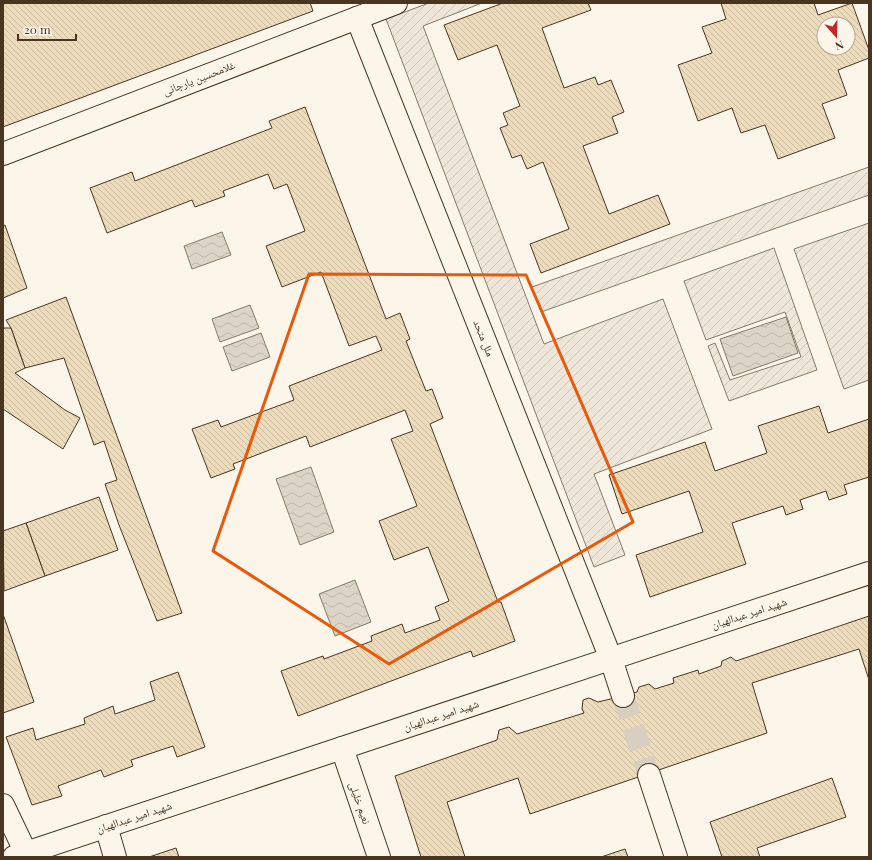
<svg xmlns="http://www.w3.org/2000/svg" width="872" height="860" font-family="'Playfair Display','Noto Naskh Arabic',serif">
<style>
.garden{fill:url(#garden-furrows);stroke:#887966}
.water{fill:url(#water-waves);stroke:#887966}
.building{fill:url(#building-back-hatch);stroke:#4a3520;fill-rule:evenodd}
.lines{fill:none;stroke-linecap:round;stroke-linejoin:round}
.minor-tunnel{stroke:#d8cfc1;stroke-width:22;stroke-dasharray:22 11;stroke-linecap:butt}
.minor-casing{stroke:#4a3520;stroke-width:24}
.minor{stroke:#fbf6e9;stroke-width:22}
.marked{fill:none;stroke:#e8590c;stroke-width:3;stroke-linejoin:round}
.labels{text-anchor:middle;stroke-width:3;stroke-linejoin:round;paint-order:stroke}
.street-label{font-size:11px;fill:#4a3520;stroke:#fbf6e9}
</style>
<defs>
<pattern id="garden-furrows" width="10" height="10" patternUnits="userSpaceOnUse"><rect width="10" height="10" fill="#ede6d9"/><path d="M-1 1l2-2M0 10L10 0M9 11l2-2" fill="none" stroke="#cdc6ba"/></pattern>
<pattern id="water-waves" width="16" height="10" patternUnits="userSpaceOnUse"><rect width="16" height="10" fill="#dcd4c6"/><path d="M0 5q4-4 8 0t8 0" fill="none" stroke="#beb7aa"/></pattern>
<pattern id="building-back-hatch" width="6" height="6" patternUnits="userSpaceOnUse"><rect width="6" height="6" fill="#ecdcbc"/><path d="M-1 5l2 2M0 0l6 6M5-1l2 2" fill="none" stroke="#ccbda1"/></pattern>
</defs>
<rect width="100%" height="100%" fill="#fbf6e9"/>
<g class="garden">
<path d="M 429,3 L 482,3 L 423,26 L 544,344 L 663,299 L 712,429 L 594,474 L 625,555 L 594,567 L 386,19 Z"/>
<path d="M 869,167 L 869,195 L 541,312 L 532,287 Z"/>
<path d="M 869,223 L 869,380 L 844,389 L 794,249 Z"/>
<path d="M 774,248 L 817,370 L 729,401 L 708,346 L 715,343 L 730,380 L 801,357 L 785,312 L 706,340 L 684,281 Z"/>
</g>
<g class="water">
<path d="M 222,232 L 231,255 L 192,269 L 184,246 Z"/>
<path d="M 250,305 L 259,328 L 220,342 L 212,319 Z"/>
<path d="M 786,317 L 798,353 L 733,376 L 720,339 Z"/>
<path d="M 261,333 L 270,357 L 232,371 L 223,347 Z"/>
<path d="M 311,467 L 334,532 L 300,545 L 276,479 Z"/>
<path d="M 355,580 L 371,622 L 335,636 L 319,594 Z"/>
</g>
<g class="building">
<path d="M 3,3 L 310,3 L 313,11 L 3,127 Z"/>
<path d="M 503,3 L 588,3 L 591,10 L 542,28 L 564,88 L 595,77 L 598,85 L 611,80 L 624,112 L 612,117 L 618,133 L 583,146 L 609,214 L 658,195 L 670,224 L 541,273 L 530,244 L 569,229 L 543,162 L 527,169 L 521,155 L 512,158 L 500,128 L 508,125 L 503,113 L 520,106 L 497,45 L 458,60 L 444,25 Z"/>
<path d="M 721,3 L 814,3 L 818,15 L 852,3 L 869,50 L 869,58 L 838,70 L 847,95 L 822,104 L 835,138 L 778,159 L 765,125 L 741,133 L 732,108 L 698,121 L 678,65 L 712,53 L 702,27 L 726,19 ZM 824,24 L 848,24 L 848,48 L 824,48 Z"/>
<path d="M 305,107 L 386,319 L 400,313 L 410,339 L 406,341 L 426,391 L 432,389 L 443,418 L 430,424 L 498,602 L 501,602 L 515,641 L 473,657 L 471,651 L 298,716 L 281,671 L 323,656 L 324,659 L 372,641 L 371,636 L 402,624 L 405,633 L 440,620 L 435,607 L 449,601 L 428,547 L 394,560 L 379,521 L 417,506 L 391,439 L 413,431 L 405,410 L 310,447 L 306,436 L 233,464 L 235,469 L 211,478 L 192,429 L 218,420 L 221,427 L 294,400 L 289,386 L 382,350 L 376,336 L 349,346 L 321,272 L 282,287 L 266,246 L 305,231 L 287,184 L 274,189 L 268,174 L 223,191 L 225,196 L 195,207 L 192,200 L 107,233 L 90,188 L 132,172 L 135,181 L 272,128 L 269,121 Z"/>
<path d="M 5,225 L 27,288 L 3,298 L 3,226 Z"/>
<path d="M 66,297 L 182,613 L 157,621 L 119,525 L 105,484 L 117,480 L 104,441 L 94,445 L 64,358 L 25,368 L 11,328 L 6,320 Z"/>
<path d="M 3,328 L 11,328 L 25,368 L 15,373 L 65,410 L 80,418 L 63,449 L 3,409 Z"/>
<path d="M 819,406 L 828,433 L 869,419 L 869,477 L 844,485 L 847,494 L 829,500 L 826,491 L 800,500 L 803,509 L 786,515 L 783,506 L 732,523 L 746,564 L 650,597 L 636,555 L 703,532 L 689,491 L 622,514 L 609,475 L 705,442 L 715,471 L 767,453 L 758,426 Z"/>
<path d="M 99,497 L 118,550 L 45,576 L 26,523 Z"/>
<path d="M 26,523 L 45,576 L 4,591 L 3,531 Z"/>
<path d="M 3,614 L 34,702 L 3,713 Z"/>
<path d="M 869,616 L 869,680 L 859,649 L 752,683 L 767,733 L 530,814 L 518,778 L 447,802 L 465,857 L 421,857 L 395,776 L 497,740 L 499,730 L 509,727 L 517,734 L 584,713 L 582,709 L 583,700 L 589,698 L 598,702 L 623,696 L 637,692 L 639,687 L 649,684 L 655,689 L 674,683 L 673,678 L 698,670 L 699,674 L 721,666 L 722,661 L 731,657 L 736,661 Z"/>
<path d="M 178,672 L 205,747 L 177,757 L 173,746 L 131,760 L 133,766 L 104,777 L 101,770 L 58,786 L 62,796 L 32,805 L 6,737 L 33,728 L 36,740 L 85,724 L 84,718 L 113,706 L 115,714 L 155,700 L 150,682 Z"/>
<path d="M 832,778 L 846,817 L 757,848 L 760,857 L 722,857 L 710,822 Z"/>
<path d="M 176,848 L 179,857 L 149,857 Z"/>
<path d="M 625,849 L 628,857 L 601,857 Z"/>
</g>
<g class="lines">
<path class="minor-tunnel" d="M 623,696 L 649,775"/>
<defs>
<g id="minor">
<path d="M 357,18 L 611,659 L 623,696"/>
<path d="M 3,154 L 396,3"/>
<path d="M 342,748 L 379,857"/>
<path d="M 649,775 L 676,857"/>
<path d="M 3,805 L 26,853"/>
<path d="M 106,826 L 115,857"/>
<path d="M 14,857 L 869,573"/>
</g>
</defs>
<use href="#minor" class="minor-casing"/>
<use href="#minor" class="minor"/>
</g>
<path class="marked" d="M 309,274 L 526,275 L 633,522 L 389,664 L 213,551 Z"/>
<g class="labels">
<g class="street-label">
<text transform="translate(199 78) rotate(-21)" y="4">غلامحسین یارجانی</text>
<text transform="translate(484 338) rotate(68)" y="4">ملل متحد</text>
<text transform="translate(749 613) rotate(-18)" y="4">شهید امیر عبدالهیان</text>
<text transform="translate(441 715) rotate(-18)" y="4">شهید امیر عبدالهیان</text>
<text transform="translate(360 803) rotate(71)" y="4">نعیم خلیلی</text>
<text transform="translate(134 817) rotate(-18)" y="4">شهید امیر عبدالهیان</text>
</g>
</g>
<rect width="872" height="860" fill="none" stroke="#4a3520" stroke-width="8"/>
<g transform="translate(836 36) rotate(160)"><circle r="19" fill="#fbf6e9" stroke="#b4a999"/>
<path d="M0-3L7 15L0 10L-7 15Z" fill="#c62828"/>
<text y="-6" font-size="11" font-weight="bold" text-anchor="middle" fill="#4a3520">N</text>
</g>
<path d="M18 34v6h58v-6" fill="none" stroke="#4a3520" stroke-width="2"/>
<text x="24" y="34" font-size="12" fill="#4a3520" stroke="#fbf6e9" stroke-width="3" paint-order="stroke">20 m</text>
</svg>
